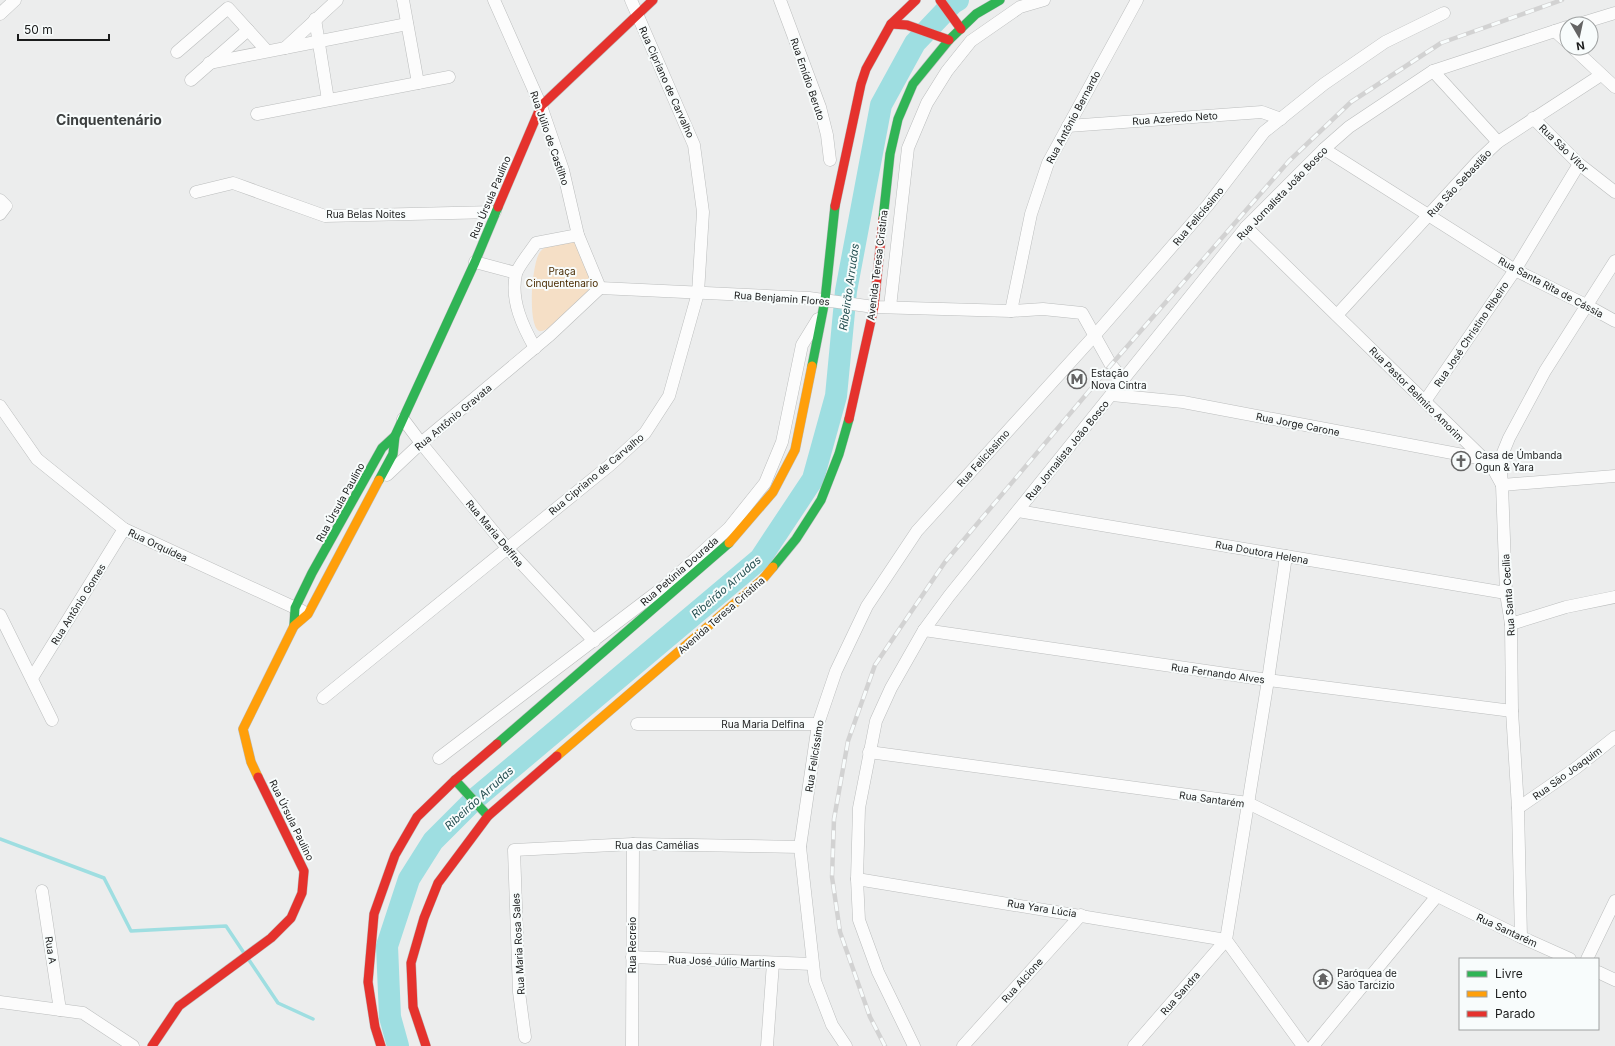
<svg xmlns="http://www.w3.org/2000/svg" width="1615" height="1046" font-family="Inter,sans-serif">
<style>
.green{fill:#f5dfc6}
.lines{fill:none;stroke-linecap:round;stroke-linejoin:round}
.stream{stroke:#9edee1;stroke-width:3.5}
.river{stroke:#9edee1;stroke-width:22}
.street-casing{stroke:#bbbdbd;stroke-width:13}
.fast-casing{stroke:#bbbdbd;stroke-width:10}
.slow-casing{stroke:#bbbdbd;stroke-width:10}
.jam-casing{stroke:#bbbdbd;stroke-width:10}
.street{stroke:#fcfcfc;stroke-width:12}
.fast{stroke:#30b455;stroke-width:9}
.slow{stroke:#ff9f0a;stroke-width:9}
.jam{stroke:#e5322d;stroke-width:9}
.rail-casing{stroke:#d2d2d2;stroke-width:4.5}
.rail{stroke:#f8fcfc;stroke-width:3;stroke-dasharray:9;stroke-linecap:butt}
.labels{text-anchor:middle;stroke-width:4;stroke-linejoin:round;paint-order:stroke}
.street-label{font-size:10px;fill:#1a1b1b;stroke:#f8fcfc}
.park-label{font-size:10px;fill:#482a00;stroke:#f8fcfc}
.poi-label{font-size:10px;fill:#1a1b1b;stroke:#f8fcfc;text-anchor:start}
.water-label{font-size:11px;font-style:italic;fill:#244e50;stroke:#f8fcfc}
.district-label{font-size:14px;font-weight:bold;fill:#3c3f3f;stroke:#f8fcfc}
</style>
<rect width="100%" height="100%" fill="#eceded"/>
<path class="green" d="M 574,242 L 578,243 C 582,256 591,270 590,284 C 589,287 588,292 586,295 C 581,302 546,335 539,331 C 527,325 532,262 540,252 C 547,243 563,244 574,242 Z"/>
<g class="lines">
<g class="stream">
<path d="M 0,839 L 104,878 L 131,931 L 226,926 L 244,953"/>
<path d="M 249,960 L 278,1003 L 313,1019"/>
</g>
<path class="river" d="M 398,1046 L 390,1017 L 387,946 L 409,879 L 433,841 L 476,798 L 760,559 L 813,479 L 836,396 L 846,291 L 881,105 L 915,43 L 953,3 L 958,0"/>
<defs>
<g id="street">
<path d="M 403,0 L 418,83"/>
<path d="M 494,0 L 541,106 L 563,170 L 578,235 L 600,288"/>
<path d="M 780,0 L 820,107 L 827,135 L 830,160"/>
<path d="M 0,14 L 15,0"/>
<path d="M 315,19 L 328,100"/>
<path d="M 1579,24 L 1615,13"/>
<path d="M 1555,31 L 1567,42"/>
<path d="M 285,48 L 337,0"/>
<path d="M 1573,48 L 1615,87"/>
<path d="M 177,52 L 228,8 L 267,51"/>
<path d="M 209,63 L 407,24"/>
<path d="M 1433,71 L 1498,142"/>
<path d="M 191,80 L 248,30"/>
<path d="M 257,114 L 449,77"/>
<path d="M 1533,118 L 1579,164 L 1615,192"/>
<path d="M 1068,126 L 1262,112 L 1281,119"/>
<path d="M 1324,149 L 1515,270 L 1586,305 L 1615,321"/>
<path d="M 196,192 L 233,183 L 325,216 L 495,212"/>
<path d="M 0,200 L 6,206 L 0,214"/>
<path d="M 1246,227 L 1484,459 L 1490,463 L 1502,485 L 1615,476"/>
<path d="M 475,262 L 516,273"/>
<path d="M 600,288 L 809,298 L 874,307 L 1011,311 L 1043,309 L 1082,313 L 1111,365 L 1123,379"/>
<path d="M 890,307 L 908,148 L 927,103 L 947,71 L 971,41 L 1020,7 L 1044,0"/>
<path d="M 1011,311 L 1031,214 L 1048,163 L 1137,0"/>
<path d="M 1337,315 L 1479,160 L 1498,142 L 1601,75"/>
<path d="M 535,348 C 523,327 510,300 516,274 C 518,266 531,251 536,243 L 578,235"/>
<path d="M 1112,395 L 1183,402 L 1484,459"/>
<path d="M 1425,401 L 1515,270 L 1579,164"/>
<path d="M 0,406 L 37,459 L 124,529 L 302,611"/>
<path d="M 403,419 L 421,443 L 507,548 L 594,641"/>
<path d="M 387,475 L 421,443 L 550,335 L 600,288"/>
<path d="M 1018,511 L 1506,593"/>
<path d="M 1286,556 L 1268,680 L 1226,940 L 1303,1046"/>
<path d="M 0,615 L 52,720"/>
<path d="M 1511,624 L 1566,607 L 1615,597"/>
<path d="M 924,630 L 1268,680 L 1512,711"/>
<path d="M 32,678 L 124,529"/>
<path d="M 323,698 L 610,465 L 645,433 L 669,396 L 698,293 L 703,212 L 694,145 L 631,0"/>
<path d="M 637,724 L 818,724"/>
<path d="M 869,752 L 1248,803 L 1521,937 L 1570,959"/>
<path d="M 439,758 L 665,586 L 729,528 L 765,483 L 782,442 L 802,345 L 818,319"/>
<path d="M 1518,808 L 1576,768 L 1615,737"/>
<path d="M 857,879 L 1226,940"/>
<path d="M 42,891 L 60,1010"/>
<path d="M 1521,937 L 1518,808 L 1512,711 L 1511,624 L 1506,593 L 1502,485 L 1500,460 L 1509,438 L 1545,371 L 1615,261"/>
<path d="M 632,957 L 812,964"/>
<path d="M 1587,959 L 1615,901"/>
<path d="M 1598,972 L 1615,980"/>
<path d="M 0,1002 L 83,1013 L 133,1046"/>
<path d="M 525,1037 L 519,992 L 514,850 L 633,844 L 800,847"/>
<path d="M 632,1046 L 633,844"/>
<path d="M 767,1046 L 773,963"/>
<path d="M 846,1046 L 832,1025 L 815,981 L 800,847 L 818,724 L 836,671 L 867,606 L 917,531 L 1095,335 L 1208,205 L 1264,132 L 1324,84 L 1385,42 L 1444,13"/>
<path d="M 914,1046 L 878,972 L 859,920 L 857,879 L 859,808 L 876,721 L 891,688 L 924,630 L 949,596 L 1246,227 L 1324,149 L 1349,127 L 1433,71 L 1567,27"/>
<path d="M 963,1046 L 1081,915"/>
<path d="M 1134,1046 L 1226,940"/>
<path d="M 1313,1046 L 1437,896"/>
</g>
<g id="fast">
<path d="M 883,219 L 890,154 L 898,119 L 913,84 L 949,40 L 976,14 L 1000,0"/>
<path d="M 812,366 L 825,300 L 835,206"/>
<path d="M 379,480 L 393,454 L 395,436 L 475,262 L 498,207"/>
<path d="M 773,567 L 796,539 L 821,500 L 839,454 L 849,419"/>
<path d="M 294,626 L 295,608 L 312,573 L 382,448 L 395,436"/>
<path d="M 497,744 L 729,543"/>
<path d="M 455,780 L 488,816"/>
</g>
<g id="slow">
<path d="M 729,543 L 773,492 L 795,450 L 812,366"/>
<path d="M 557,756 L 762,580 L 773,567"/>
<path d="M 258,777 L 251,762 L 243,729 L 294,626 L 308,614 L 379,480"/>
</g>
<g id="jam">
<path d="M 940,0 L 961,29"/>
<path d="M 891,24 L 907,25 L 949,40"/>
<path d="M 835,206 L 861,84 L 866,69 L 891,24 L 916,0"/>
<path d="M 498,207 L 541,106 L 653,0"/>
<path d="M 849,419 L 874,307 L 883,219"/>
<path d="M 152,1046 L 179,1006 L 271,938 L 291,918 L 302,893 L 304,871 L 258,777"/>
<path d="M 381,1046 L 375,1027 L 368,982 L 374,914 L 395,855 L 417,817 L 455,780 L 497,744"/>
<path d="M 426,1046 L 413,1007 L 411,963 L 424,918 L 438,883 L 488,816 L 557,756"/>
</g>
</defs>
<use href="#street" class="street-casing"/>
<use href="#fast" class="fast-casing"/>
<use href="#slow" class="slow-casing"/>
<use href="#jam" class="jam-casing"/>
<use href="#street" class="street"/>
<use href="#fast" class="fast"/>
<use href="#slow" class="slow"/>
<use href="#jam" class="jam"/>
<defs>
<path id="rail" d="M 885,1046 L 870,1017 L 840,932 L 832,877 L 834,819 L 848,741 L 875,665 L 945,562 L 1111,365 L 1289,161 L 1351,102 L 1441,43 L 1562,0"/>
</defs>
<use href="#rail" class="rail-casing"/>
<use href="#rail" class="rail"/>
</g>
<defs>
<symbol id="metro-ring" viewBox="-11 -11 22 22"><circle r="9.5" fill="#f8fcfc" stroke="#646464" stroke-width="1.5"/><path d="M-5.5 5V-5H-3L0 0L3-5H5.5V5H3V-.5L0 4L-3-.5V5Z" fill="#646464"/></symbol>
<symbol id="church-ring" viewBox="-11 -11 22 22"><circle r="9.5" fill="#f8fcfc" stroke="#646464" stroke-width="1.5"/><path d="M-1.2-6h2.4v3.5h3.3v2.4h-3.3V6h-2.4V-.1h-3.3v-2.4h3.3Z" fill="#646464"/></symbol>
<symbol id="temple-ring" viewBox="-11 -11 22 22"><circle r="9.5" fill="#f8fcfc" stroke="#646464" stroke-width="1.5"/><path d="M0-6L5-2H3V0L6.5 2.5H4V6H1.5V3h-3V6H-4V2.5H-6.5L-3 0V-2H-5Z" fill="#646464"/></symbol>
</defs>
<g fill-rule="evenodd">
<use href="#metro-ring" x="1066" y="368" width="22" height="22"/>
<use href="#church-ring" x="1450" y="450" width="22" height="22"/>
<use href="#temple-ring" x="1312" y="968" width="22" height="22"/>
</g>
<g class="labels">
<g class="street-label">
<text transform="translate(808 79) rotate(71)" y="4">Rua Emídio Beruto</text>
<text transform="translate(667 82) rotate(66)" y="4">Rua Cipriano de Carvalho</text>
<text transform="translate(1073 117) rotate(-62)" y="4">Rua Antônio Bernardo</text>
<text transform="translate(1175 118) rotate(-4)" y="4">Rua Azeredo Neto</text>
<text transform="translate(550 138) rotate(71)" y="4">Rua Júlio de Castilho</text>
<text transform="translate(1564 148) rotate(44)" y="4">Rua São Vitor</text>
<text transform="translate(1459 183) rotate(-47)" y="4">Rua São Sebastião</text>
<text transform="translate(1282 193) rotate(-46)" y="4">Rua Jornalista João Bosco</text>
<text transform="translate(490 197) rotate(-67)" y="4">Rua Úrsula Paulino</text>
<text x="366" y="218">Rua Belas Noites</text>
<text transform="translate(1198 216) rotate(-50)" y="4">Rua Felicíssimo</text>
<text transform="translate(877 265) rotate(-83)" y="4">Avenida Teresa Cristina</text>
<text transform="translate(1551 287) rotate(28)" y="4">Rua Santa Rita de Cássia</text>
<text transform="translate(782 298) rotate(4)" y="4">Rua Benjamin Flores</text>
<text transform="translate(1471 334) rotate(-56)" y="4">Rua José Christino Ribeiro</text>
<text transform="translate(1417 394) rotate(45)" y="4">Rua Pastor Belmiro Amorim</text>
<text transform="translate(453 417) rotate(-40)" y="4">Rua Antônio Gravata</text>
<text transform="translate(1298 424) rotate(11)" y="4">Rua Jorge Carone</text>
<text transform="translate(1067 450) rotate(-51)" y="4">Rua Jornalista João Bosco</text>
<text transform="translate(983 458) rotate(-48)" y="4">Rua Felicíssimo</text>
<text transform="translate(596 474) rotate(-40)" y="4">Rua Cipriano de Carvalho</text>
<text transform="translate(340 502) rotate(-61)" y="4">Rua Úrsula Paulino</text>
<text transform="translate(495 533) rotate(50)" y="4">Rua Maria Delfina</text>
<text transform="translate(158 545) rotate(25)" y="4">Rua Orquídea</text>
<text transform="translate(1262 552) rotate(10)" y="4">Rua Doutora Helena</text>
<text transform="translate(679 571) rotate(-41)" y="4">Rua Petúnia Dourada</text>
<text transform="translate(1508 595) rotate(-94)" y="4">Rua Santa Cecília</text>
<text transform="translate(78 604) rotate(-58)" y="4">Rua Antônio Gomes</text>
<text transform="translate(721 615) rotate(-41)" y="4">Avenida Teresa Cristina</text>
<text transform="translate(1218 673) rotate(8)" y="4">Rua Fernando Alves</text>
<text x="763" y="728">Rua Maria Delfina</text>
<text transform="translate(814 756) rotate(-81)" y="4">Rua Felicíssimo</text>
<text transform="translate(1567 773) rotate(-36)" y="4">Rua São Joaquim</text>
<text transform="translate(1212 799) rotate(8)" y="4">Rua Santarém</text>
<text transform="translate(292 820) rotate(64)" y="4">Rua Úrsula Paulino</text>
<text x="657" y="849">Rua das Camélias</text>
<text transform="translate(1042 908) rotate(9)" y="4">Rua Yara Lúcia</text>
<text transform="translate(1507 930) rotate(25)" y="4">Rua Santarém</text>
<text transform="translate(518 944) rotate(-93)" y="4">Rua Maria Rosa Sales</text>
<text transform="translate(632 945) rotate(-90)" y="4">Rua Recreio</text>
<text transform="translate(51 950) rotate(81)" y="4">Rua A</text>
<text transform="translate(722 961) rotate(2)" y="4">Rua José Júlio Martins</text>
<text transform="translate(1022 980) rotate(-48)" y="4">Rua Alcione</text>
<text transform="translate(1180 993) rotate(-49)" y="4">Rua Sandra</text>
</g>
<g class="park-label">
<text x="562" y="275">Praça<tspan x="562" dy="12">Cinquentenario</tspan></text>
</g>
<g class="poi-label">
<text x="1091" y="377">Estação<tspan x="1091" dy="12">Nova Cintra</tspan></text>
<text x="1475" y="459">Casa de Úmbanda<tspan x="1475" dy="12">Ogun &amp; Yara</tspan></text>
<text x="1337" y="977">Paróquea de<tspan x="1337" dy="12">São Tarcizio</tspan></text>
</g>
<g class="water-label">
<text transform="translate(849 287) rotate(-82)" y="4">Ribeirão Arrudas</text>
<text transform="translate(726 587) rotate(-41)" y="4">Ribeirão Arrudas</text>
<text transform="translate(479 798) rotate(-42)" y="4">Ribeirão Arrudas</text>
</g>
<g class="district-label">
<text x="109" y="125">Cinquentenário</text>
</g>
</g>
<rect x="1459" y="958" width="140" height="72" fill="#f8fcfc" stroke="#9fa2a2"/>
<rect x="1467" y="971" width="20" height="6" fill="#30b455" stroke="#9fa2a2"/>
<text x="1495" y="978" font-size="12" fill="#1a1b1b">Livre</text>
<rect x="1467" y="991" width="20" height="6" fill="#ff9f0a" stroke="#9fa2a2"/>
<text x="1495" y="998" font-size="12" fill="#1a1b1b">Lento</text>
<rect x="1467" y="1011" width="20" height="6" fill="#e5322d" stroke="#9fa2a2"/>
<text x="1495" y="1018" font-size="12" fill="#1a1b1b">Parado</text>
<g transform="translate(1579 36) rotate(171)"><circle r="19" fill="#f8fcfc" stroke="#9fa2a2"/>
<path d="M0-3L7 15L0 10L-7 15Z" fill="#646464"/>
<text y="-6" font-size="11" font-weight="bold" text-anchor="middle" fill="#1a1b1b">N</text>
</g>
<path d="M18 34v6h91v-6" fill="none" stroke="#1a1b1b" stroke-width="2"/>
<text x="24" y="34" font-size="12" fill="#1a1b1b" stroke="#f8fcfc" stroke-width="3" paint-order="stroke">50 m</text>
</svg>
